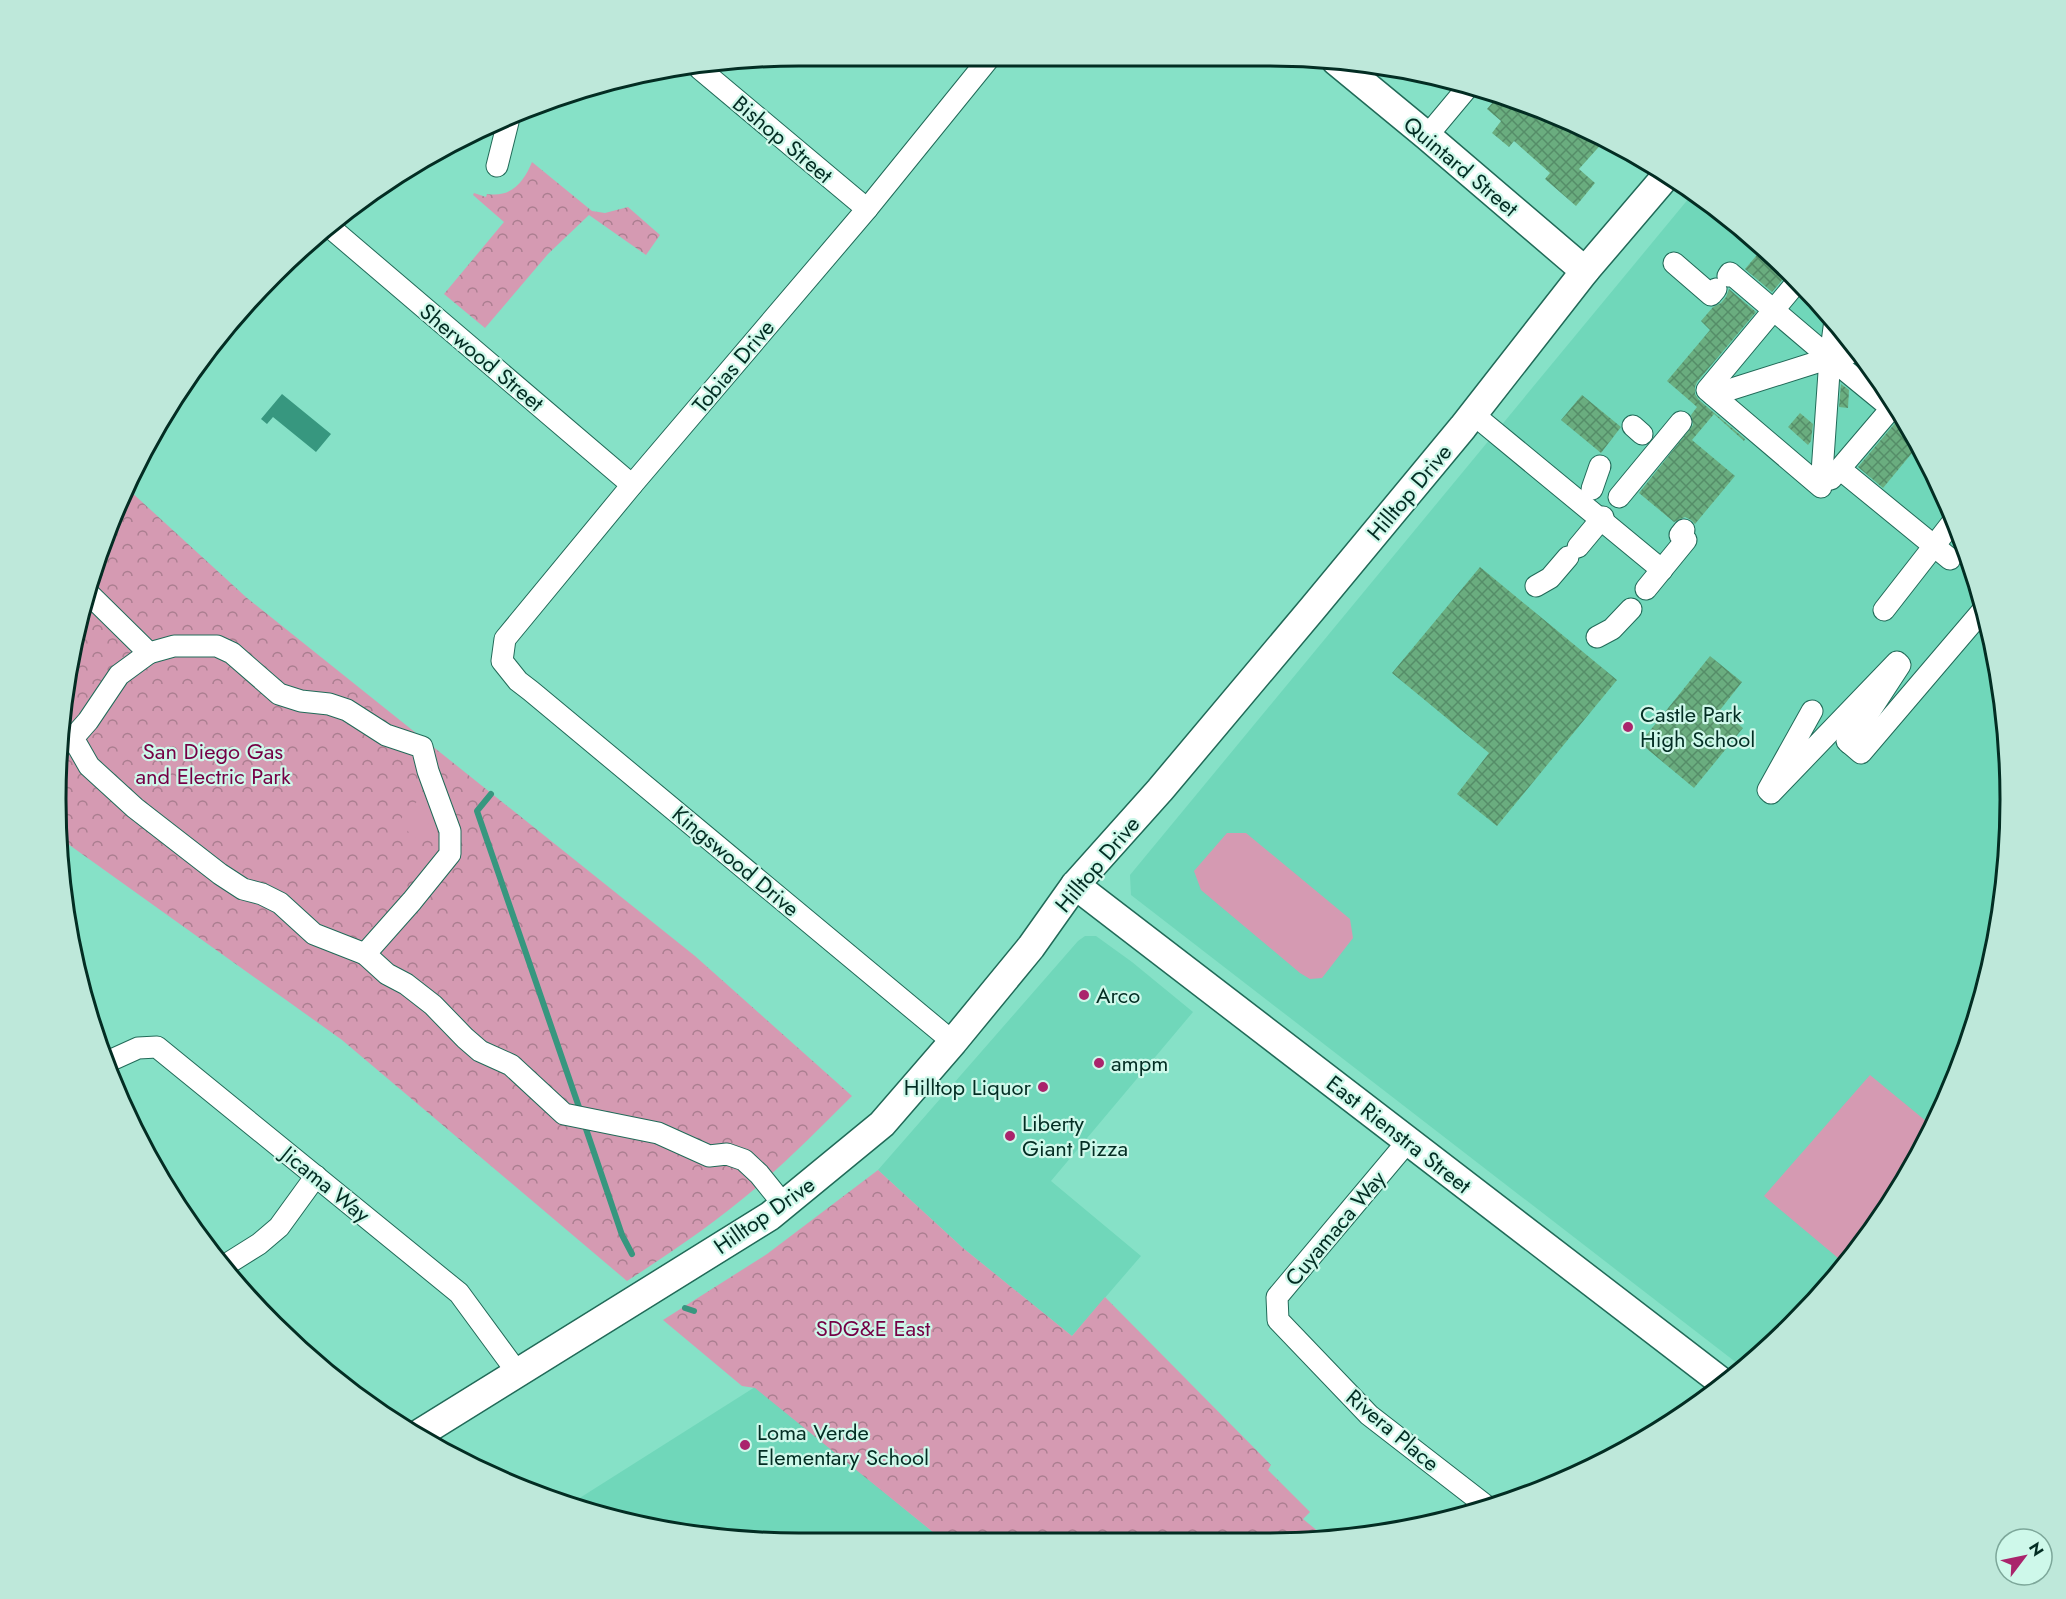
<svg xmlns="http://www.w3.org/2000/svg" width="2066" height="1599" font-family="Jost,sans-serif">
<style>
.built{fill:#70d7ba}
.park{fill:url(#park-crowns)}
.pitch{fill:#d59ab2}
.water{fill:#37977f}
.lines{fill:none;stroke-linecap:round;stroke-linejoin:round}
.stream{stroke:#37977f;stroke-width:6}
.building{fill:url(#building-cross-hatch)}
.street-casing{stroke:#216a58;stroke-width:23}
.secondary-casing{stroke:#216a58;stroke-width:31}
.street{stroke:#fff;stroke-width:21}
.secondary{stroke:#fff;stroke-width:28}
.poi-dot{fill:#aa246c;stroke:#cef8ea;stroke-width:2}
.labels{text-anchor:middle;stroke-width:4.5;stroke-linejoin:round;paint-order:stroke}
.street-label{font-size:22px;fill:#032d23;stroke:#cef8ea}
.poi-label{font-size:22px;fill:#032d23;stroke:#cef8ea;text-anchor:start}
.park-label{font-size:22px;fill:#750045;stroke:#cef8ea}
.rim{fill:none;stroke:#032d23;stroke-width:3}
</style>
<defs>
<pattern id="park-crowns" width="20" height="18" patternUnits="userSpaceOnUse" patternTransform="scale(1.5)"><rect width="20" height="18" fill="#d59ab2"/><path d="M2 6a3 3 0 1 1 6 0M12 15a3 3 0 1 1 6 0" fill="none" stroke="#ab7e90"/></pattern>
<pattern id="building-cross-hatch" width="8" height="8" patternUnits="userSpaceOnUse" patternTransform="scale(1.5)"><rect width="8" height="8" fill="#6aad7f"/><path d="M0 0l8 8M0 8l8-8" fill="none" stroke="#558d68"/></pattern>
</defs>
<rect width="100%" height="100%" fill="#86e1c7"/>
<g class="built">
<path d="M 1694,192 L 1720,209 L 1826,309 L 1885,386 L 1954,515 L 1996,655 L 2010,800 L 1996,945 L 1954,1085 L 1885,1213 L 1792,1326 L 1742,1367 L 1131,895 L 1130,875 Z"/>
<path d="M 1085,936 L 1096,936 L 1132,962 L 1193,1012 L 1051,1181 L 1141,1256 L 1072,1336 L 963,1248 L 878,1170 L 1078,941 Z"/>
<path d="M 755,1387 L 939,1537 L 702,1537 L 567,1506 Z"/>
</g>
<g class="park">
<path d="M 532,162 L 592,211 L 605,213 L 628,207 L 660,235 L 646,255 L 589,215 L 548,254 L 485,328 L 444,294 L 504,222 L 473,195 L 474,193 L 486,197 L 487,194 C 511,198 524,182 532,162 Z"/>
<path d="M 129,490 L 247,598 L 695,956 L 852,1096 C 821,1127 790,1158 757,1187 C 716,1222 672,1252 627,1281 L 342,1040 L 61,839 L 56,800 L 81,607 Z"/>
<path d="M 878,1170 L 963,1248 L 1072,1336 L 1105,1297 L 1271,1465 L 1268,1470 L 1310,1512 L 1303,1519 L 1325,1537 L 939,1537 L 755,1388 L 742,1386 L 663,1320 L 767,1254 Z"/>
</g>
<g class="pitch">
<path d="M 424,794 L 441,810 L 415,838 L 398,822 Z"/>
<path d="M 1227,833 L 1246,833 L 1350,919 L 1353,938 L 1322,978 L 1310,979 L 1300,973 L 1201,890 L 1194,871 Z"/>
<path d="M 1870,1075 L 1932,1126 L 1885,1213 L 1844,1263 L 1764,1196 Z"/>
</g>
<path class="water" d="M 282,394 L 331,434 L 316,452 L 273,417 L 267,424 L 261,419 Z"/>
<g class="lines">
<g class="stream">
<path d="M 491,794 L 477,811 L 581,1113"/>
<path d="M 584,1123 L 622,1235 L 632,1254"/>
<path d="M 685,1308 L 694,1311"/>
</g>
</g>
<g class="building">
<path d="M 1500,94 L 1605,140 L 1579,169 L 1595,183 L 1576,206 L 1545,179 L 1550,173 L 1514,141 L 1509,147 L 1492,133 L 1501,121 L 1487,109 Z"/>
<path d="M 1762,249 L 1788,273 L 1772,292 L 1745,269 Z"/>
<path d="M 1729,289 L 1756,312 L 1697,382 L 1695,387 L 1695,394 L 1699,400 L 1745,439 L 1744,441 L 1714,414 L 1692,440 L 1735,476 L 1695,524 L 1691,520 L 1685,517 L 1674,522 L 1639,493 L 1693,425 L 1691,415 L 1697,407 L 1667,381 L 1710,330 L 1701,321 L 1713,307 L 1721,303 L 1726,297 Z"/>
<path d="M 1841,384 L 1849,390 L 1848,408 L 1839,407 Z"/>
<path d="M 1582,395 L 1621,427 L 1601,453 L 1561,420 Z"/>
<path d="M 1800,413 L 1813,424 L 1811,441 L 1808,445 L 1788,427 Z"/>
<path d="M 1901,416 L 1917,447 L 1883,488 L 1858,467 Z"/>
<path d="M 1480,567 L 1617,680 L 1497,826 L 1457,794 L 1489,753 L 1392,673 Z"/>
<path d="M 1710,656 L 1742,682 L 1720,710 L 1743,728 L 1694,788 L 1640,743 Z"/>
</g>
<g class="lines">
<defs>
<g id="street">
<path d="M 700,69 L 867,209"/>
<path d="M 1427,136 L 1468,87"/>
<path d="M 497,166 L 508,122"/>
<path d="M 332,229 L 632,485"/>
<path d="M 1674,263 L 1711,295 L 1716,289"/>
<path d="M 1728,276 L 1730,273 L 1830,358 L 1835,320"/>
<path d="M 1830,358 L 1821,487 L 1713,395 Z"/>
<path d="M 1830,358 L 1891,408"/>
<path d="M 1830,358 L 1858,351"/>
<path d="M 1713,395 L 1707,390 L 1797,282"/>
<path d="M 1473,414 L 1662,570"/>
<path d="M 1633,426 L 1642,434"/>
<path d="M 1840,469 L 1950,559"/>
<path d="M 1831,479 L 1895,404"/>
<path d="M 1592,489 L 1600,466"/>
<path d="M 1619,497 L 1681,422"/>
<path d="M 1578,547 L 1603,517"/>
<path d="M 1536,586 L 1550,578 L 1568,557"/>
<path d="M 1646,589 L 1686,540 L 1680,535 L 1684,530"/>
<path d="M 87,592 L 149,653 L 174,646 L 217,646 L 232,653 L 279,694 L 301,701 L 329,704 L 347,710 L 386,735 L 422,747 L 428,771 L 450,831 L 450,854 L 412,901 L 365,954 L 387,974 L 406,984 L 433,1005 L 465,1038 L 480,1051 L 511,1065 L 564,1114 L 658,1133 L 709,1156 L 727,1154 L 744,1160 L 759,1174 L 784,1205"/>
<path d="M 1884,610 L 1955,519"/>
<path d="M 1597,637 L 1612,629 L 1631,609"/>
<path d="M 149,653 L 119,675 L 88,721 L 73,738 L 89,766 L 135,808 L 220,874 L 243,889 L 262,894 L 280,903 L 314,934 L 365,954"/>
<path d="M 1812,711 L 1768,790 L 1771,793 L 1897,662 L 1900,665 L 1849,743"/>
<path d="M 1847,741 L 1861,753 L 1983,610"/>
<path d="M 953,1042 L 531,691 L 518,681 L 502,661 L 505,639 L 632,485 L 867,209 L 991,56"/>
<path d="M 107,1062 L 138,1048 L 157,1047 L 459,1293 L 517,1372"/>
<path d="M 1408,1141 L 1277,1297 L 1278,1320 L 1369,1415 L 1489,1508"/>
<path d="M 224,1266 L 259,1244 L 279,1227 L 316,1176"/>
</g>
<g id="secondary">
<path d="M 1336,61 L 1427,136 L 1585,271"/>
<path d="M 1075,885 L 1723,1383"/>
<path d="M 419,1434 L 770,1216 L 882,1124 L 953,1042 L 1031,947 L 1075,885 L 1160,790 L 1313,608 L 1463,427 L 1585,271 L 1667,175"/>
</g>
</defs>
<use href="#street" class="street-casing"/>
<use href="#secondary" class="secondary-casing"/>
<use href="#street" class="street"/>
<use href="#secondary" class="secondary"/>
</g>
<g class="poi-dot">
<circle cx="1628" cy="727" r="6"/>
<circle cx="1084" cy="995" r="6"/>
<circle cx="1099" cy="1063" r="6"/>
<circle cx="1043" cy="1087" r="6"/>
<circle cx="1010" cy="1136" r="6"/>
<circle cx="745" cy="1445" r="6"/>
</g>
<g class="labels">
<g class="street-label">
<text transform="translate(783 139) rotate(40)" y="8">Bishop Street</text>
<text transform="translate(1461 166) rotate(40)" y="8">Quintard Street</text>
<text transform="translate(482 357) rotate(40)" y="8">Sherwood Street</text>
<text transform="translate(733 366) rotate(-50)" y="8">Tobias Drive</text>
<text transform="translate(1409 492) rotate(-50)" y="8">Hilltop Drive</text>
<text transform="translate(736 861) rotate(40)" y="8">Kingswood Drive</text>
<text transform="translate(1097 864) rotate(-50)" y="8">Hilltop Drive</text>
<text transform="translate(1399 1134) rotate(38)" y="8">East Rienstra Street</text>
<text transform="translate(326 1184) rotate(39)" y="8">Jicama Way</text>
<text transform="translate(764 1215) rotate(-35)" y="8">Hilltop Drive</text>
<text transform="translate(1335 1228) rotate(-50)" y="8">Cuyamaca Way</text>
<text transform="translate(1393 1430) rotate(40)" y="8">Rivera Place</text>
</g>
<g class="poi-label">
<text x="1640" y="722">Castle Park<tspan x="1640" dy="25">High School</tspan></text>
<text x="1096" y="1003">Arco</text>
<text x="1111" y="1071">ampm</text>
<text x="1031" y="1095" text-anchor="end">Hilltop Liquor</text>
<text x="1022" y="1131">Liberty<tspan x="1022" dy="25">Giant Pizza</tspan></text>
<text x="757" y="1440">Loma Verde<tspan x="757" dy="25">Elementary School</tspan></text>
</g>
<g class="park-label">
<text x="213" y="759">San Diego Gas<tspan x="213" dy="25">and Electric Park</tspan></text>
<text x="873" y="1336">SDG&amp;E East</text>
</g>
</g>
<path d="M0 0H2066V1599H0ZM799 66H1267A733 733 0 0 1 2000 799V800A733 733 0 0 1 1267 1533H799A733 733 0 0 1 66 800V799A733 733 0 0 1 799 66Z" fill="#bee8da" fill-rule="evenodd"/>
<path class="rim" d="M799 66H1267A733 733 0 0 1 2000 799V800A733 733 0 0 1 1267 1533H799A733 733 0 0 1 66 800V799A733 733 0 0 1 799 66Z"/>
<g transform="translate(2024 1557) rotate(58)"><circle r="28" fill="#cef8ea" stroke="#7da79a" stroke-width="1.5"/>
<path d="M0-4.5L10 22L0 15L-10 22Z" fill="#aa246c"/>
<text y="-9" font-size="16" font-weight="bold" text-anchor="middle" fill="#032d23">N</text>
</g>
</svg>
